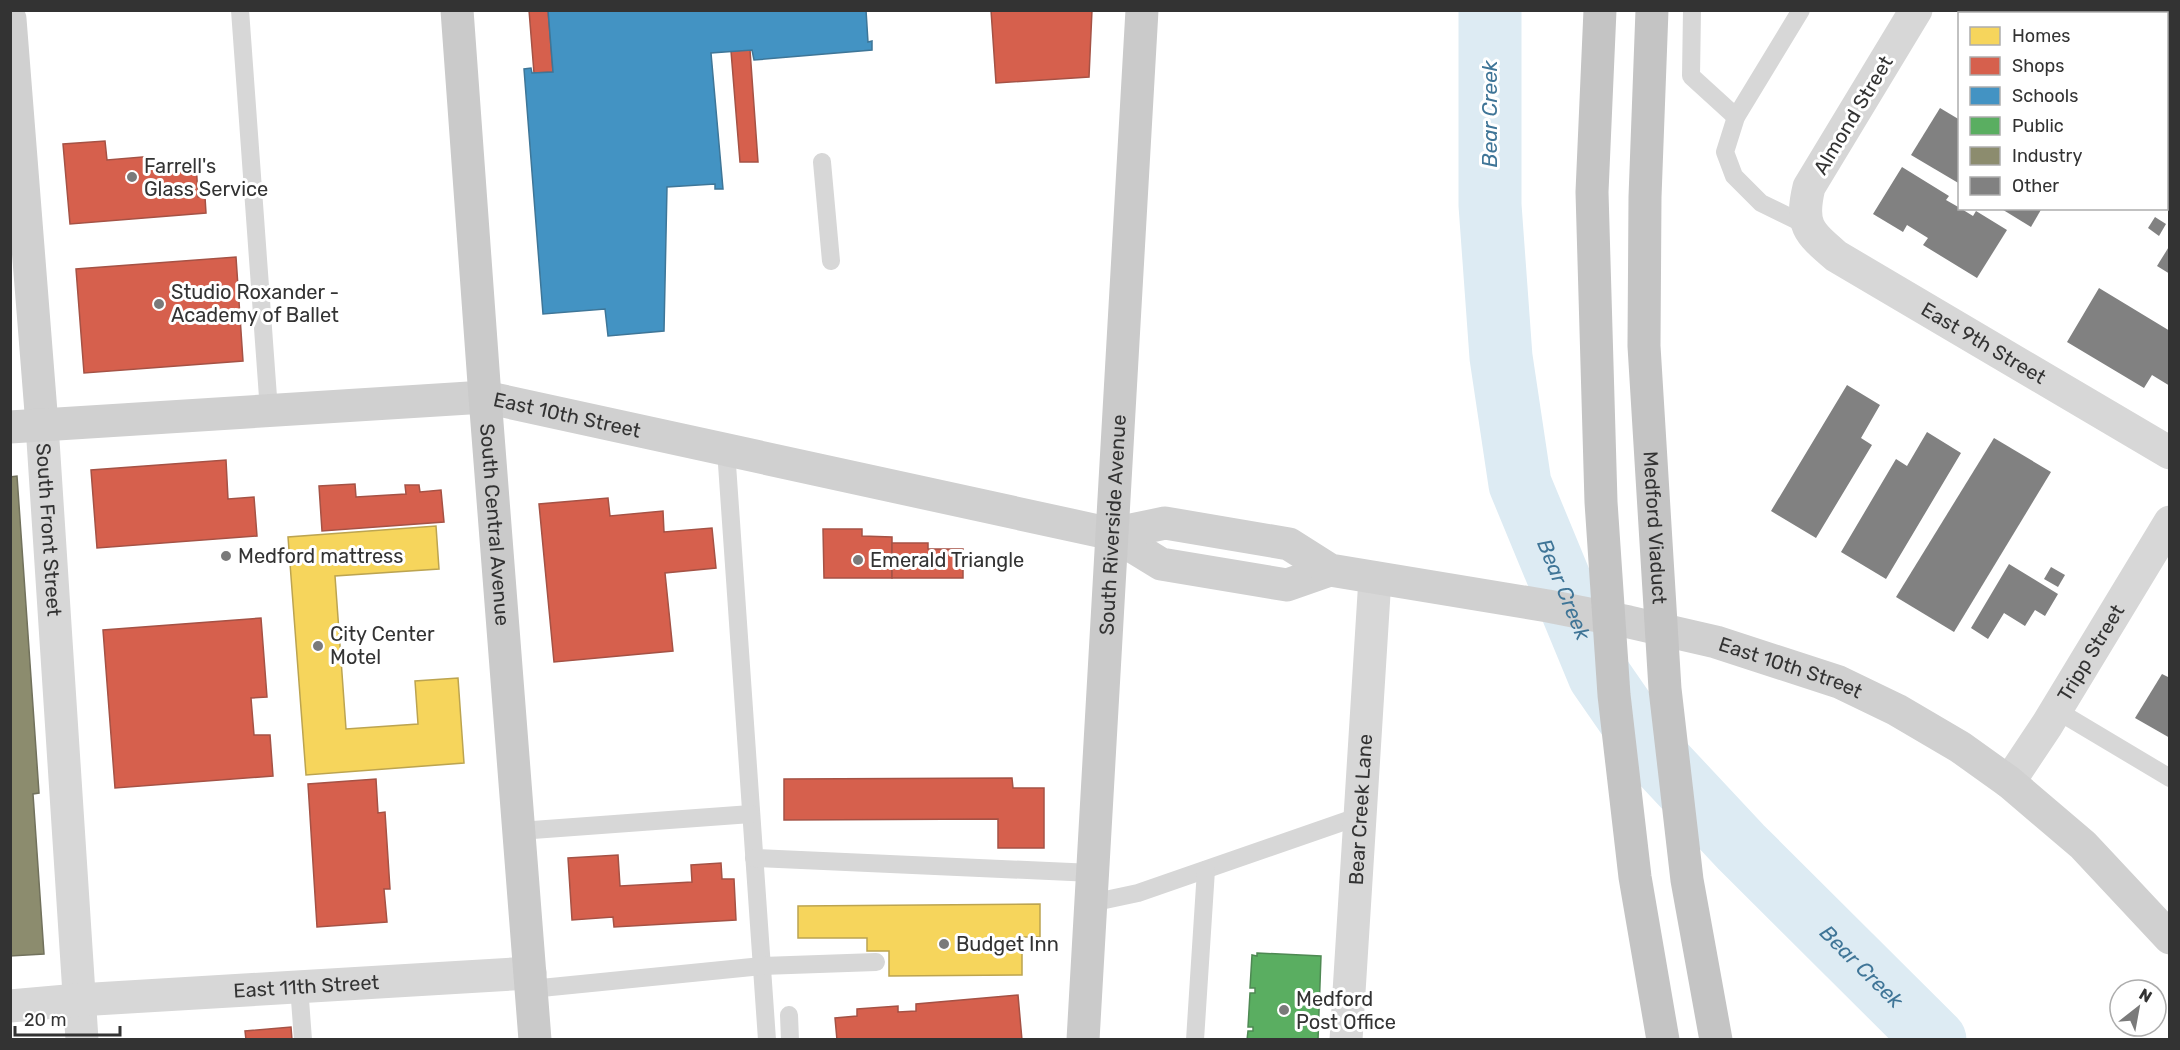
<svg xmlns="http://www.w3.org/2000/svg" width="2180" height="1050" font-family="Rubik,sans-serif">
<style>
.homes{fill:#f6d55c;stroke:#bca450;stroke-width:1.5}
.shops{fill:#d6604d;stroke:#a55245;stroke-width:1.5}
.schools{fill:#4393c3;stroke:#3e7698;stroke-width:1.5}
.public{fill:#5aae61;stroke:#4e8953;stroke-width:1.5}
.industry{fill:#8c8c6e;stroke:#71715c;stroke-width:1.5}
.lines{fill:none;stroke-linecap:round;stroke-linejoin:round}
.river{stroke:#ddebf3;stroke-width:63}
.building{fill:#818181}
.lane{stroke:#d7d7d7;stroke-width:18}
.street{stroke:#d7d7d7;stroke-width:33}
.secondary{stroke:#d0d0d0;stroke-width:33}
.primary{stroke:#cacaca;stroke-width:33}
.highway{stroke:#c4c4c4;stroke-width:33}
.poi-dot{fill:#7a7a7a;stroke:#fff;stroke-width:2}
.labels{text-anchor:middle;stroke-width:6;stroke-linejoin:round;paint-order:stroke}
.street-label{font-size:20px;fill:#333;stroke:#fff}
.poi-label{font-size:20px;fill:#333;stroke:#fff;text-anchor:start}
.water-label{font-size:21px;font-style:italic;fill:#3f7597;stroke:#fff}
</style>
<rect width="100%" height="100%" fill="#fff"/>
<g class="homes">
<path d="M 436,526 L 439,569 L 335,576 L 346,729 L 418,724 L 415,681 L 458,678 L 464,763 L 306,775 L 288,537 Z"/>
<path d="M 1040,904 L 1040,937 L 1022,937 L 1022,975 L 889,976 L 889,951 L 867,951 L 867,938 L 798,938 L 798,906 Z"/>
</g>
<g class="shops">
<path d="M 529,10 L 548,10 L 553,72 L 534,73 Z"/>
<path d="M 991,10 L 1092,10 L 1089,77 L 996,83 Z"/>
<path d="M 745,50 L 750,50 L 758,162 L 740,162 L 731,51 Z"/>
<path d="M 105,141 L 107,160 L 154,156 L 155,164 L 196,161 L 198,197 L 205,197 L 206,213 L 70,224 L 63,144 Z"/>
<path d="M 236,257 L 243,361 L 84,373 L 76,269 Z"/>
<path d="M 226,460 L 228,499 L 254,497 L 257,536 L 97,548 L 91,470 Z"/>
<path d="M 355,484 L 356,497 L 406,494 L 405,485 L 419,485 L 420,492 L 441,490 L 444,522 L 322,531 L 319,486 Z"/>
<path d="M 608,498 L 610,516 L 663,511 L 664,532 L 712,528 L 716,568 L 665,573 L 673,651 L 554,662 L 539,504 Z"/>
<path d="M 823,529 L 862,529 L 862,536 L 892,537 L 892,578 L 824,578 Z"/>
<path d="M 892,543 L 928,543 L 928,549 L 963,549 L 963,578 L 892,578 Z"/>
<path d="M 261,618 L 267,697 L 251,698 L 254,735 L 270,735 L 273,776 L 115,788 L 103,630 Z"/>
<path d="M 1012,778 L 1013,788 L 1044,788 L 1044,848 L 998,848 L 998,819 L 784,820 L 784,779 Z"/>
<path d="M 376,779 L 378,813 L 385,812 L 390,889 L 384,889 L 387,922 L 317,927 L 308,784 Z"/>
<path d="M 618,855 L 620,886 L 692,882 L 691,865 L 721,863 L 722,879 L 734,879 L 736,920 L 614,927 L 613,917 L 572,920 L 568,858 Z"/>
<path d="M 1018,995 L 1022,1040 L 837,1040 L 835,1018 L 857,1016 L 857,1009 L 898,1006 L 898,1012 L 916,1011 L 916,1004 Z"/>
<path d="M 291,1027 L 292,1040 L 246,1040 L 245,1031 Z"/>
</g>
<path class="schools" d="M 548,10 L 866,10 L 868,42 L 872,41 L 872,50 L 754,60 L 752,50 L 711,53 L 723,189 L 715,189 L 715,184 L 667,187 L 664,331 L 608,336 L 605,309 L 543,314 L 524,69 L 531,68 L 532,73 L 553,72 Z"/>
<path class="public" d="M 1257,953 L 1321,956 L 1318,1040 L 1247,1040 L 1248,1031 L 1253,1031 L 1253,1027 L 1248,1027 L 1250,993 L 1255,993 L 1255,988 L 1250,988 L 1252,955 L 1257,956 Z"/>
<path class="industry" d="M 17,476 L 39,793 L 33,794 L 44,954 L 10,956 L 10,477 Z"/>
<g class="lines">
<path class="river" id="s1" d="M 1490,10 L 1490,205 L 1501,357 L 1520,484 L 1599,675 L 1653,753 L 1741,847 L 1935,1040"/>
</g>
<g class="building">
<path d="M 1997,10 L 2052,10 L 2057,14 L 2002,14 Z"/>
<path d="M 1940,108 L 1960,120 L 1960,184 L 1911,155 Z"/>
<path d="M 1902,167 L 1949,196 L 1946,200 L 1960,208 L 1973,216 L 1976,211 L 2007,230 L 1977,278 L 1923,245 L 1928,238 L 1907,225 L 1903,232 L 1873,214 Z"/>
<path d="M 2000,208 L 2042,208 L 2031,227 Z"/>
<path d="M 2155,217 L 2166,224 L 2159,236 L 2148,228 Z"/>
<path d="M 2170,245 L 2170,274 L 2157,266 Z"/>
<path d="M 2099,288 L 2170,331 L 2170,386 L 2152,375 L 2144,388 L 2067,342 Z"/>
<path d="M 1847,385 L 1880,405 L 1861,438 L 1872,445 L 1816,538 L 1771,511 Z"/>
<path d="M 1927,432 L 1961,453 L 1886,579 L 1841,552 L 1896,459 L 1907,466 Z"/>
<path d="M 1994,438 L 2051,472 L 1954,632 L 1896,597 Z"/>
<path d="M 2009,564 L 2058,594 L 2045,616 L 2035,610 L 2025,626 L 2004,613 L 1988,639 L 1971,628 Z"/>
<path d="M 2051,567 L 2065,575 L 2058,587 L 2044,579 Z"/>
<path d="M 2162,674 L 2170,678 L 2170,738 L 2135,718 Z"/>
</g>
<g class="lines">
<g class="lane">
<path d="M 240,10 L 269,411"/>
<path d="M 1692,10 L 1691,76 L 1736,117"/>
<path d="M 1801,10 L 1736,117 L 1725,152 L 1734,176 L 1761,203 L 1806,225"/>
<path d="M 822,162 L 831,261"/>
<path d="M 726,450 L 767,1040"/>
<path d="M 2056,710 L 2170,778"/>
<path d="M 519,831 L 751,814"/>
<path d="M 754,858 L 1093,873"/>
<path d="M 1091,903 L 1138,893 L 1360,816"/>
<path d="M 299,986 L 303,1040"/>
<path d="M 531,989 L 762,966 L 876,962"/>
<path d="M 789,1015 L 790,1040"/>
<path d="M 1195,1040 L 1206,870"/>
</g>
<g class="street">
<path id="s2" d="M 1916,10 L 1809,187 C 1800,225 1808,232 1836,256 L 2170,453"/>
<path id="s3" d="M 42,425 L 82,1040"/>
<path id="s4" d="M 2009,782 L 2047,725 L 2170,522"/>
<path id="s5" d="M 10,1006 L 78,1000 L 530,973"/>
<path id="s6" d="M 1346,1040 L 1375,578"/>
</g>
<g class="secondary">
<path d="M 10,19 L 42,425"/>
<path id="s7" d="M 10,427 L 485,397 L 1112,534 L 1161,564 L 1287,585 L 1330,570"/>
<path id="s8" d="M 1112,534 L 1165,523 L 1289,544 L 1330,570 L 1548,606 L 1629,622 L 1716,642 L 1839,682 L 1897,710 L 1960,747 L 2009,782 L 2083,845 L 2170,938"/>
</g>
<g class="primary">
<path id="s9" d="M 457,10 L 485,397 L 535,1040"/>
<path id="s10" d="M 1083,1040 L 1142,10"/>
</g>
<g class="highway">
<path d="M 1600,10 L 1592,192 L 1601,502 L 1614,695 L 1635,877 L 1663,1040"/>
<path id="s11" d="M 1652,10 L 1645,197 L 1644,346 L 1665,689 L 1687,880 L 1716,1040"/>
</g>
</g>
<g class="poi-dot">
<circle cx="132" cy="177" r="6"/>
<circle cx="159" cy="304" r="6"/>
<circle cx="226" cy="556" r="6"/>
<circle cx="858" cy="560" r="6"/>
<circle cx="318" cy="646" r="6"/>
<circle cx="944" cy="944" r="6"/>
<circle cx="1284" cy="1010" r="6"/>
</g>
<g class="labels">
<g class="street-label">
<text transform="translate(1853 115) rotate(-59)" y="7">Almond Street</text>
<text dy="7" stroke="none"><textPath href="#s2" startOffset="459">East 9th Street</textPath></text>
<text dy="7" stroke="none"><textPath href="#s7" startOffset="560">East 10th Street</textPath></text>
<text dy="7" stroke="none"><textPath href="#s9" startOffset="516">South Central Avenue</textPath></text>
<text dy="7" stroke="none"><textPath href="#s10" startOffset="516">South Riverside Avenue</textPath></text>
<text dy="7" stroke="none"><textPath href="#s11" startOffset="518">Medford Viaduct</textPath></text>
<text dy="7" stroke="none"><textPath href="#s3" startOffset="105">South Front Street</textPath></text>
<text dy="7" stroke="none"><textPath href="#s4" startOffset="153">Tripp Street</textPath></text>
<text dy="7" stroke="none"><textPath href="#s8" startOffset="700">East 10th Street</textPath></text>
<text dy="7" stroke="none"><textPath href="#s6" startOffset="231">Bear Creek Lane</textPath></text>
<text dy="7" stroke="none"><textPath href="#s5" startOffset="297">East 11th Street</textPath></text>
</g>
<g class="poi-label">
<text x="144" y="173">Farrell's<tspan x="144" dy="23">Glass Service</tspan></text>
<text x="171" y="299">Studio Roxander -<tspan x="171" dy="23">Academy of Ballet</tspan></text>
<text x="238" y="563">Medford mattress</text>
<text x="870" y="567">Emerald Triangle</text>
<text x="330" y="641">City Center<tspan x="330" dy="23">Motel</tspan></text>
<text x="956" y="951">Budget Inn</text>
<text x="1296" y="1006">Medford<tspan x="1296" dy="23">Post Office</tspan></text>
</g>
<g class="water-label">
<text transform="translate(1490 114) rotate(-90)" y="7">Bear Creek</text>
<text dy="7" stroke="none"><textPath href="#s1" startOffset="590">Bear Creek</textPath></text>
<text dy="7" stroke="none"><textPath href="#s1" startOffset="1076">Bear Creek</textPath></text>
</g>
</g>
<rect width="2180" height="1050" fill="none" stroke="#333333" stroke-width="24"/>
<rect x="1958" y="12" width="210" height="198" fill="#ffffff" stroke="#adadad" stroke-width="1.5"/>
<rect x="1970" y="27" width="30" height="18" fill="#f6d55c" stroke="#adadad" stroke-width="1.5"/>
<text x="2012" y="42" font-size="18" fill="#333333">Homes</text>
<rect x="1970" y="57" width="30" height="18" fill="#d6604d" stroke="#adadad" stroke-width="1.5"/>
<text x="2012" y="72" font-size="18" fill="#333333">Shops</text>
<rect x="1970" y="87" width="30" height="18" fill="#4393c3" stroke="#adadad" stroke-width="1.5"/>
<text x="2012" y="102" font-size="18" fill="#333333">Schools</text>
<rect x="1970" y="117" width="30" height="18" fill="#5aae61" stroke="#adadad" stroke-width="1.5"/>
<text x="2012" y="132" font-size="18" fill="#333333">Public</text>
<rect x="1970" y="147" width="30" height="18" fill="#8c8c6e" stroke="#adadad" stroke-width="1.5"/>
<text x="2012" y="162" font-size="18" fill="#333333">Industry</text>
<rect x="1970" y="177" width="30" height="18" fill="#818181" stroke="#adadad" stroke-width="1.5"/>
<text x="2012" y="192" font-size="18" fill="#333333">Other</text>
<g transform="translate(2138 1008) rotate(31)"><circle r="28" fill="#ffffff" stroke="#adadad" stroke-width="1.5"/>
<path d="M0-4.5L10 22L0 15L-10 22Z" fill="#7a7a7a"/>
<text y="-9" font-size="16" font-weight="bold" text-anchor="middle" fill="#333333">N</text>
</g>
<path d="M15 1026v9h105v-9" fill="none" stroke="#333333" stroke-width="3"/>
<text x="24" y="1026" font-size="18" fill="#333333" stroke="#ffffff" stroke-width="4.5" paint-order="stroke">20 m</text>
</svg>
